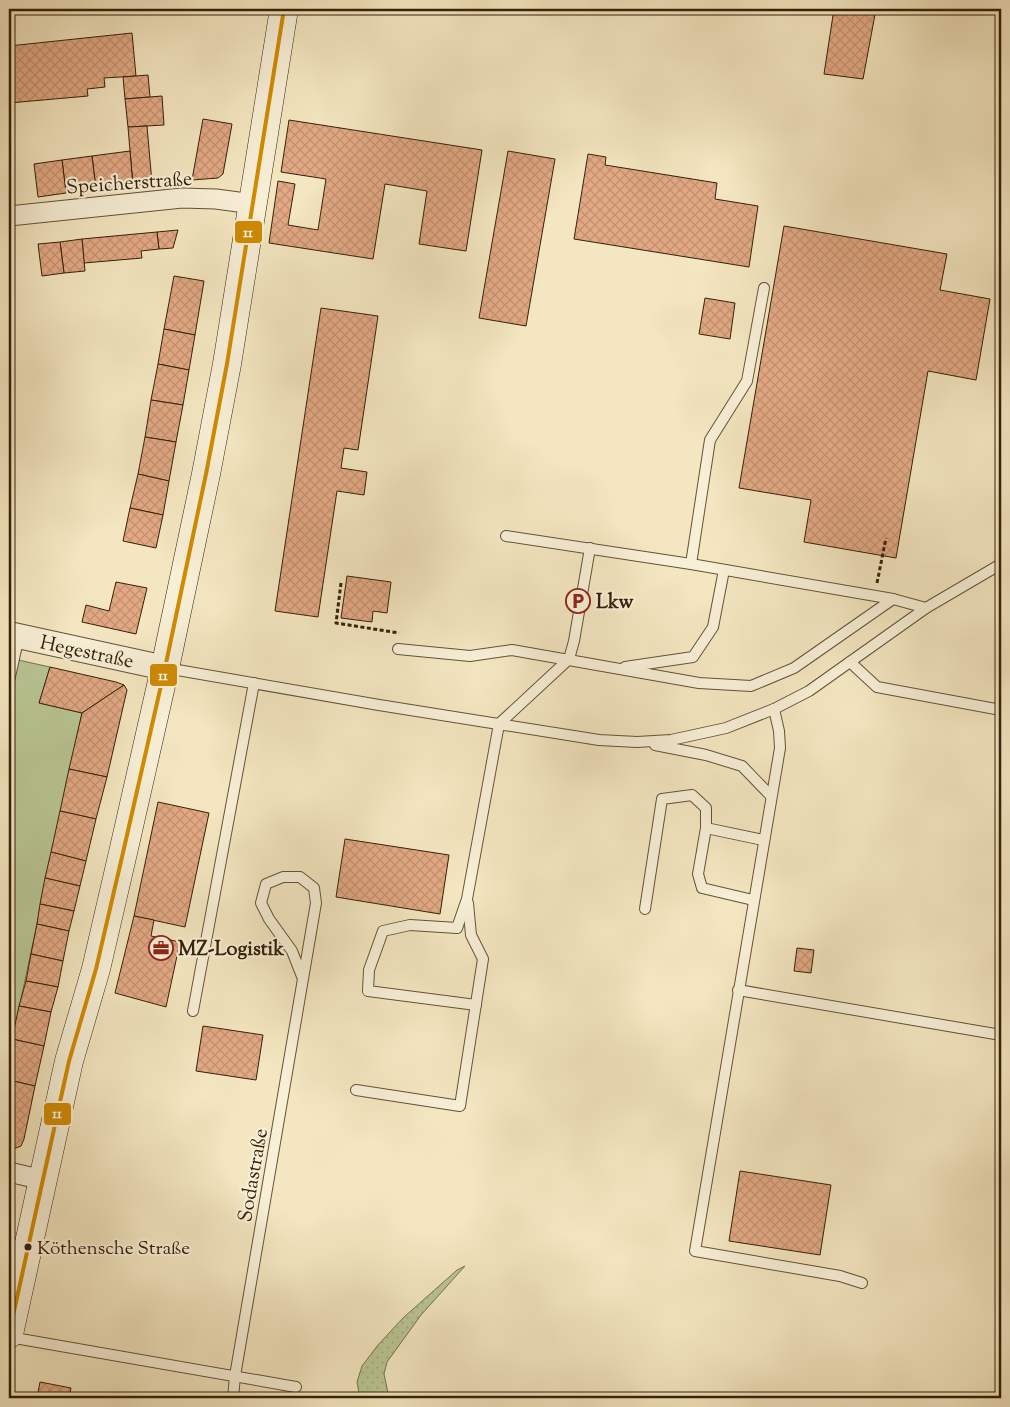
<svg xmlns="http://www.w3.org/2000/svg" width="1010" height="1407" font-family="'Sorts Mill Goudy',serif">
<style>
.grass{fill:url(#grass-dots);stroke:#77734e}
.green{fill:#b9c694;stroke:#77734e}
.building{fill:url(#building-cross-hatch);stroke:#352009}
.lines{fill:none;stroke-linecap:round;stroke-linejoin:round}
.service-casing{stroke:#645237;stroke-width:12}
.minor-casing{stroke:#645237;stroke-width:21}
.tertiary-casing{stroke:#645237;stroke-width:26}
.secondary-casing{stroke:#352009;stroke-width:29}
.path{stroke:#352009;stroke-width:3;stroke-dasharray:4 2.5;stroke-linecap:butt}
.service{stroke:#f7efd6;stroke-width:10}
.minor{stroke:#f7efd6;stroke-width:19}
.tertiary{stroke:#f7efd6;stroke-width:24}
.secondary{stroke:#f7efd6;stroke-width:28}
.bus-1-casing{stroke:#f7efd6;stroke-width:8}
.bus-1{stroke:#d08b02;stroke-width:4}
.bus-dot{fill:#352009;stroke:#f7efd6;stroke-width:2}
.labels{text-anchor:middle;stroke-width:4.5;stroke-linejoin:round;paint-order:stroke}
.bus-label{font-size:19px;fill:#352009;stroke:#f7efd6;text-anchor:start}
.street-label{font-size:20px;fill:#352009;stroke:#f7efd6}
.poi-label{font-size:20px;font-weight:bold;fill:#352009;stroke:#f7efd6;text-anchor:start}
.line-badge{stroke:#f7efd6;stroke-width:2}
.badge-label{font-size:14px;text-anchor:middle;font-weight:bold;fill:#fff}
</style>
<defs>
<pattern id="grass-dots" width="8" height="8" patternUnits="userSpaceOnUse" patternTransform="scale(1.25)"><rect width="8" height="8" fill="#b9c694"/><path d="M2 2h.1M6 6h.1" fill="none" stroke="#a0aa7e" stroke-width="1.8" stroke-linecap="round"/></pattern>
<pattern id="building-cross-hatch" width="8" height="8" patternUnits="userSpaceOnUse" patternTransform="scale(1.25)"><rect width="8" height="8" fill="#e3a984"/><path d="M0 0l8 8M0 8l8-8" fill="none" stroke="#c39171"/></pattern>
</defs>
<rect width="100%" height="100%" fill="#f3e6c0"/>
<filter id="stains"><feTurbulence type="fractalNoise" baseFrequency=".004" numOctaves="4"/><feColorMatrix values="0 0 0 0 .2 0 0 0 0 .09 0 0 0 0 .02 0 0 0 .5 -.17"/></filter>
<radialGradient id="worn" r=".72"><stop offset=".6" stop-color="#630" stop-opacity="0"/><stop offset="1" stop-color="#630" stop-opacity=".3"/></radialGradient>
<path class="grass" d="M 465,1266 L 421,1315 L 387,1362 L 384,1374 L 388,1393 L 392,1398 L 360,1398 L 357,1382 L 362,1366 L 378,1345 L 403,1318 L 457,1270 Z"/>
<path class="green" d="M 9,658 L 50,667 L 39,703 L 82,713 L 9,1055 Z"/>
<g class="building">
<path d="M 834,9 L 876,9 L 863,79 L 824,74 Z"/>
<path d="M 132,33 L 136,76 L 104,78 L 105,87 L 87,89 L 88,96 L 9,103 L 9,59 L 10,59 L 9,46 Z"/>
<path d="M 148,75 L 150,97 L 125,99 L 123,77 Z"/>
<path d="M 162,96 L 164,125 L 128,127 L 125,99 Z"/>
<path d="M 203,119 L 232,124 L 223,174 L 218,178 L 192,180 Z"/>
<path d="M 289,120 L 482,150 L 466,251 L 419,244 L 427,191 L 385,184 L 373,259 L 269,243 L 278,181 L 295,184 L 288,225 L 318,230 L 326,179 L 281,172 Z"/>
<path d="M 147,126 L 152,183 L 133,186 L 128,127 Z"/>
<path d="M 130,151 L 133,186 L 96,189 L 92,156 Z"/>
<path d="M 508,151 L 555,159 L 526,326 L 479,318 Z"/>
<path d="M 588,154 L 606,157 L 605,165 L 717,183 L 715,199 L 758,206 L 749,267 L 574,239 Z"/>
<path d="M 92,156 L 96,189 L 66,193 L 62,160 Z"/>
<path d="M 62,160 L 66,193 L 38,197 L 34,164 Z"/>
<path d="M 784,226 L 947,254 L 940,290 L 990,299 L 976,380 L 928,371 L 896,558 L 804,542 L 811,500 L 739,488 Z"/>
<path d="M 178,230 L 173,248 L 159,249 L 157,232 Z"/>
<path d="M 157,232 L 159,249 L 141,251 L 142,258 L 84,263 L 82,239 Z"/>
<path d="M 82,239 L 85,271 L 64,273 L 60,242 Z"/>
<path d="M 60,242 L 64,273 L 42,276 L 38,244 Z"/>
<path d="M 174,276 L 204,281 L 195,335 L 164,329 Z"/>
<path d="M 705,298 L 735,303 L 730,339 L 699,334 Z"/>
<path d="M 321,308 L 378,316 L 358,450 L 344,448 L 341,468 L 367,472 L 364,495 L 337,491 L 318,617 L 275,611 Z"/>
<path d="M 164,329 L 195,335 L 189,370 L 158,364 Z"/>
<path d="M 158,364 L 189,370 L 183,405 L 151,400 Z"/>
<path d="M 151,400 L 183,405 L 176,442 L 145,437 Z"/>
<path d="M 145,437 L 176,442 L 169,481 L 138,474 Z"/>
<path d="M 138,474 L 169,481 L 163,515 L 130,508 Z"/>
<path d="M 130,508 L 163,515 L 156,548 L 123,541 Z"/>
<path d="M 347,576 L 391,582 L 387,613 L 373,611 L 372,622 L 341,618 Z"/>
<path d="M 116,582 L 147,588 L 136,634 L 82,622 L 86,605 L 109,611 Z"/>
<path d="M 50,667 L 116,682 L 124,685 L 82,713 L 39,703 Z"/>
<path d="M 124,685 L 127,690 L 107,777 L 69,769 L 82,713 Z"/>
<path d="M 69,769 L 107,777 L 96,819 L 60,811 Z"/>
<path d="M 158,802 L 209,813 L 185,927 L 134,916 Z"/>
<path d="M 60,811 L 96,819 L 86,861 L 51,852 Z"/>
<path d="M 345,839 L 449,855 L 440,914 L 336,897 Z"/>
<path d="M 51,852 L 86,861 L 80,886 L 45,878 Z"/>
<path d="M 45,878 L 80,886 L 74,911 L 40,904 Z"/>
<path d="M 40,904 L 74,911 L 69,931 L 37,924 Z"/>
<path d="M 134,916 L 154,920 L 151,936 L 180,942 L 166,1007 L 115,993 Z"/>
<path d="M 37,924 L 69,931 L 63,961 L 31,954 Z"/>
<path d="M 797,948 L 814,950 L 811,973 L 794,971 Z"/>
<path d="M 31,954 L 63,961 L 58,987 L 26,981 Z"/>
<path d="M 26,981 L 58,987 L 51,1012 L 19,1006 Z"/>
<path d="M 19,1006 L 51,1012 L 44,1046 L 12,1039 Z"/>
<path d="M 203,1026 L 263,1035 L 256,1080 L 196,1071 Z"/>
<path d="M 12,1039 L 44,1046 L 35,1086 L 9,1080 L 9,1055 Z"/>
<path d="M 9,1080 L 35,1086 L 24,1139 L 21,1146 L 16,1148 L 9,1146 Z"/>
<path d="M 740,1171 L 831,1185 L 820,1255 L 729,1241 Z"/>
<path d="M 40,1382 L 71,1388 L 69,1398 L 37,1398 Z"/>
</g>
<g class="lines">
<defs>
<g id="service">
<path d="M 506,536 L 691,564 L 893,599 L 926,608"/>
<path d="M 691,564 L 710,440 L 747,381 L 764,288"/>
<path d="M 398,649 L 470,656 L 512,650 L 699,683 L 751,686 L 794,668 L 893,599"/>
<path d="M 850,662 L 877,687 L 1001,710"/>
<path d="M 625,667 L 693,657 L 713,627 L 724,570"/>
<path d="M 166,668 L 379,705 L 599,740 L 637,742 L 671,740 L 726,728 L 774,709 L 809,691 L 926,608 L 1001,564"/>
<path d="M 9,681 L 19,636"/>
<path d="M 774,709 L 779,731 L 780,748 L 695,1251 L 840,1276 L 862,1283"/>
<path d="M 655,745 L 706,755 L 742,766 L 771,796"/>
<path d="M 706,828 L 763,840"/>
<path d="M 645,909 L 662,799 L 692,795 L 706,808 L 706,828 L 698,874 L 702,888 L 753,900"/>
<path d="M 738,990 L 1001,1035"/>
<path d="M 476,1005 L 368,991 L 369,970 L 383,931 L 410,925 L 457,928 L 467,899 L 499,724 L 569,659 L 574,641 L 590,548"/>
<path d="M 193,1011 L 254,683"/>
<path d="M 356,1090 L 460,1106 L 483,959 L 471,935 L 468,903"/>
<path d="M 9,1337 L 296,1387"/>
<path d="M 233,1398 L 235,1376 L 316,903 L 314,888 L 300,877 L 283,877 L 266,884 L 261,903 L 269,919 L 292,951 L 303,979"/>
</g>
<g id="minor">
<path d="M 9,216 L 182,198 L 216,199 L 253,204"/>
<path d="M 9,1172 L 43,1180"/>
</g>
<path id="tertiary" d="M 9,634 L 165,668"/>
<path id="secondary" d="M 9,1334 L 69,1061 L 96,969 L 122,857 L 165,668 L 206,474 L 227,364 L 284,9"/>
</defs>
<use href="#service" class="service-casing"/>
<use href="#minor" class="minor-casing"/>
<use href="#tertiary" class="tertiary-casing"/>
<use href="#secondary" class="secondary-casing"/>
<g class="path">
<path d="M 341,583 L 336,623 L 399,633"/>
<path d="M 877,583 L 886,538"/>
</g>
<use href="#service" class="service"/>
<use href="#minor" class="minor"/>
<use href="#tertiary" class="tertiary"/>
<use href="#secondary" class="secondary"/>
<defs>
<path id="bus-1" d="M 9,1334 L 69,1061 L 96,969 L 122,857 L 165,668 L 206,474 L 227,364 L 284,9"/>
</defs>
<use href="#bus-1" class="bus-1-casing"/>
<use href="#bus-1" class="bus-1"/>
</g>
<defs>
<symbol id="parking-ring" viewBox="-11 -11 22 22"><circle r="9.5" fill="#f7efd6" stroke="#8f2418" stroke-width="1.5"/><path d="M-3.5-5.5H1a3.5 3.5 0 0 1 0 7H-1V5.5H-3.5ZM-1-3.4V-.6H.8a1.4 1.4 0 0 0 0-2.8Z" fill="#8f2418"/></symbol>
<symbol id="office-ring" viewBox="-11 -11 22 22"><circle r="9.5" fill="#f7efd6" stroke="#8f2418" stroke-width="1.5"/><path d="M-6-3h4V-5.5h4V-3h4V5H-6ZM-1-4.5V-3h2v-1.5ZM-6 0V1H6V0Z" fill="#8f2418"/></symbol>
</defs>
<g fill-rule="evenodd">
<use href="#parking-ring" x="564" y="587" width="28" height="28"/>
<use href="#office-ring" x="147" y="934" width="28" height="28"/>
</g>
<circle class="bus-dot" cx="28" cy="1247" r="4.5"/>
<g class="labels">
<g class="bus-label">
<text x="37" y="1254">Köthensche Straße</text>
</g>
<g class="street-label">
<text transform="translate(129 182) rotate(-4)" y="7">Speicherstraße</text>
<text transform="translate(87 651) rotate(12)" y="7">Hegestraße</text>
<text transform="translate(252 1175) rotate(-80)" y="7">Sodastraße</text>
</g>
<g class="poi-label">
<text x="596" y="608">Lkw</text>
<text x="178" y="955">MZ-Logistik</text>
</g>
</g>
<g class="line-badge">
<rect x="234" y="220" width="29" height="24" rx="5" fill="#d08b02"/>
<rect x="149" y="663" width="29" height="24" rx="5" fill="#d08b02"/>
<rect x="43" y="1102" width="29" height="24" rx="5" fill="#d08b02"/>
</g>
<g class="badge-label">
<text x="248" y="237">11</text>
<text x="163" y="680">11</text>
<text x="57" y="1118">11</text>
</g>
<rect width="1010" height="1407" fill="none" stroke="#f3e6c0" stroke-width="30"/>
<rect x="10" y="10" width="990" height="1387" fill="none" stroke="#352009" stroke-width="2.5"/>
<rect x="15" y="15" width="980" height="1377" fill="none" stroke="#352009"/>
<rect width="100%" height="100%" filter="url(#stains)"/>
<rect width="100%" height="100%" fill="url(#worn)"/>
</svg>
